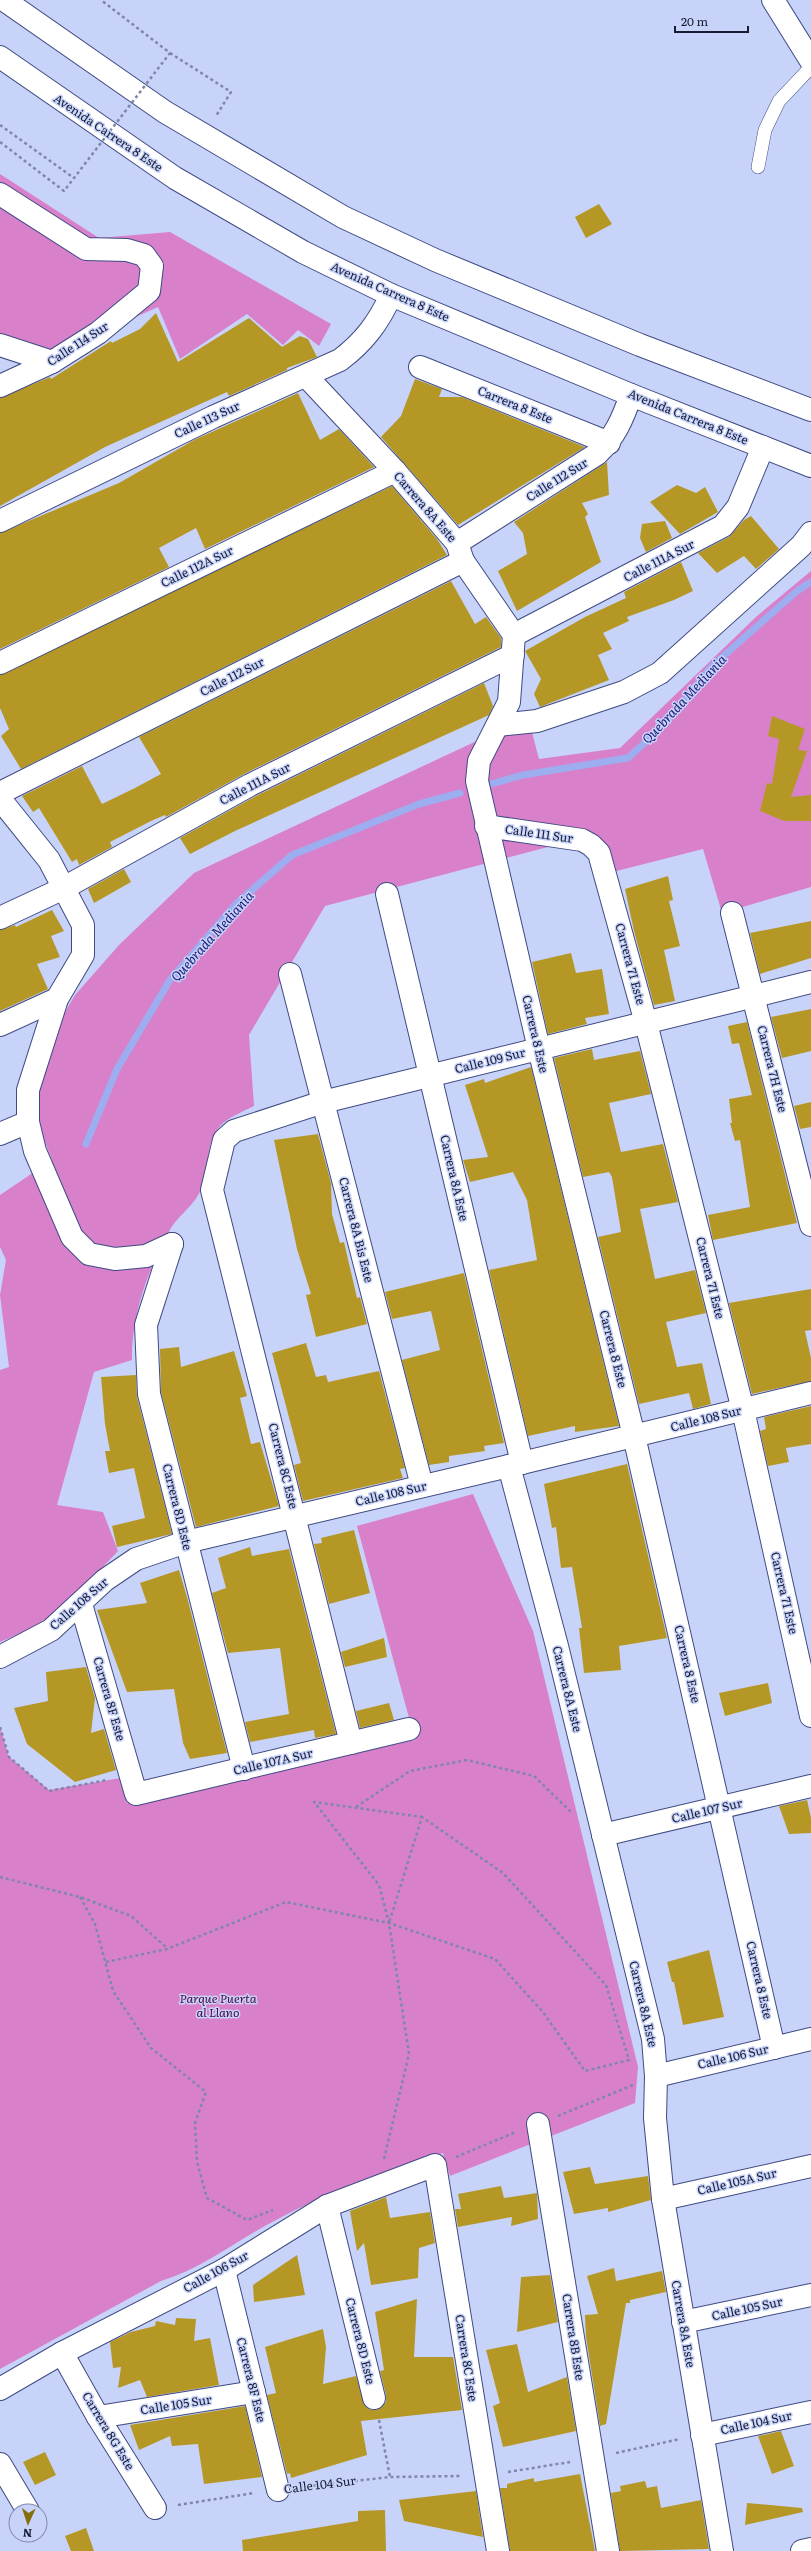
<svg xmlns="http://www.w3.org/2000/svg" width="811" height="2551" font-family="Literata,serif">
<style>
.green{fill:#d980cb}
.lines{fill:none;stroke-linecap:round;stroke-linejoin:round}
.stream{stroke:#9daef0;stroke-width:7}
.building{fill:#b59726}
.service-casing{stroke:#3f4b82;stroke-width:14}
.minor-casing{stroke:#3f4b82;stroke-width:24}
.tertiary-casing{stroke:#3f4b82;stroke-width:24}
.trunk-casing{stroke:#3f4b82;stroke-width:24}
.path{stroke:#7f87a8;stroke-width:2.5;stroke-dasharray:3 3;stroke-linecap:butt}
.service{stroke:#fff;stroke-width:13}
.minor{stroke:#fff;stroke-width:22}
.tertiary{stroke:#fff;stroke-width:22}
.trunk{stroke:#fff;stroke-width:22}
.path-bridge{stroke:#7f87a8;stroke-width:2.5;stroke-dasharray:3 3;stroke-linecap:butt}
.labels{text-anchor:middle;stroke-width:3;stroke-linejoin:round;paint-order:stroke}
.street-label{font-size:12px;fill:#171c34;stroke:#c8d3fa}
.park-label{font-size:12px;font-style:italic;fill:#470740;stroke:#c8d3fa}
.water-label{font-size:13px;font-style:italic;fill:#191675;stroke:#c8d3fa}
</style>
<rect width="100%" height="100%" fill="#c8d3fa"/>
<g class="green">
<path d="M 0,174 L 99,238 L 170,232 L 331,324 L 319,346 L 298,330 L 283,345 L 247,314 L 180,359 L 158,307 L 55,353 L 0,341 Z"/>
<path d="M 811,571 L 811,887 L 722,913 L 703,849 L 597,876 L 586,837 L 325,906 L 249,1035 L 254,1106 C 244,1111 227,1118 220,1126 C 205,1144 209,1167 202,1187 C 195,1206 178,1215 170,1230 C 148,1269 131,1316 132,1360 L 94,1372 L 57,1505 L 103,1512 L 118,1551 L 66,1606 L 30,1629 L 0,1642 L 0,1370 L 9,1367 L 0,1295 L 6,1260 L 0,1247 L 0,1195 L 52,1160 L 37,1121 L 40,1088 L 51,1036 L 75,995 L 119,945 L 194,873 L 528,717 L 539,759 L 620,748 L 757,616 Z"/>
<path d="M 473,1494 L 533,1631 L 638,2067 L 635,2103 L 450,2176 L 443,2153 C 386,2173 330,2191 276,2220 C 237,2240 204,2268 161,2281 L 0,2369 L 0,1727 L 9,1757 L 49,1790 L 121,1778 L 127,1803 L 415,1740 L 357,1526 Z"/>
</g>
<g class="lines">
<g class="stream">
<path d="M 491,784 L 523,775 L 628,758 L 666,723 L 711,667 L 797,591 L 811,582"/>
<path d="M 86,1144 L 117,1069 L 170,980 L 236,904 L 292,855 L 419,804 L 460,793"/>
</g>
</g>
<g class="building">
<path d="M 599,204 L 612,224 L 586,238 L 575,217 Z"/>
<path d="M 156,313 L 178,362 L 249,318 L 282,347 L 300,336 L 308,339 L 317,357 L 287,368 L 287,370 L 229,396 L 227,392 L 105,447 L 0,506 L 0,398 L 50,377 L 51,379 L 111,341 L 112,343 L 140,329 Z"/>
<path d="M 415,379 L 442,389 L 439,397 L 462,397 L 585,447 L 458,525 L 381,437 L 401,416 Z"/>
<path d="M 298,393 L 320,440 L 339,429 L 374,467 L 205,549 L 196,528 L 159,548 L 169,567 L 0,649 L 0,533 L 119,483 L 194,440 Z"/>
<path d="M 607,462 L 609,495 L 582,503 L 588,514 L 585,517 L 601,562 L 517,611 L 498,571 L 527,554 L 523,533 L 514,522 Z"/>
<path d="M 677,485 L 696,493 L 705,487 L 718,512 L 680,534 L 650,502 Z"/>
<path d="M 392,486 L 437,539 L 447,555 L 21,769 L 1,736 L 9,729 L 0,708 L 0,675 Z"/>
<path d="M 751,516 L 779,549 L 756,569 L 744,556 L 717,573 L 698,553 L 729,537 L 744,520 Z"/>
<path d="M 665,521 L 672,538 L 646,552 L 640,538 L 642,524 Z"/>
<path d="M 681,562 L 693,591 L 674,600 L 627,617 L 629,621 L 603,633 L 612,649 L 598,655 L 609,680 L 540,707 L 534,694 L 541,679 L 525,651 L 585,617 L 626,598 L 624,592 Z"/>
<path d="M 451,581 L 475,624 L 486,617 L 501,638 L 501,647 L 244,774 L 166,817 L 165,815 L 151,821 L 110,842 L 112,847 L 79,865 L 77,859 L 72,862 L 39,808 L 33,812 L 22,796 L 82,766 L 102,804 L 135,788 L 161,774 L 139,737 Z"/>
<path d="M 484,683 L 493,706 L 489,715 L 235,831 L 190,854 L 180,838 L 256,796 Z"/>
<path d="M 772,716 L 805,729 L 798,750 L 807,751 L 791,797 L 811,795 L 811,821 L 784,821 L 760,811 L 767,783 L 772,784 L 779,739 L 768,736 Z"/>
<path d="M 124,869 L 131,882 L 94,903 L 88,889 Z"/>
<path d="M 668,876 L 673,900 L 669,901 L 680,946 L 664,950 L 675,1001 L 654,1005 L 634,931 L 625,889 Z"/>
<path d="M 52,910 L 64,931 L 51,936 L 60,957 L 37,964 L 48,989 L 0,1011 L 0,930 L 15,925 L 16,927 Z"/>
<path d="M 811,921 L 811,958 L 760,974 L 750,933 Z"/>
<path d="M 571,953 L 576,973 L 602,969 L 609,1014 L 585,1018 L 587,1024 L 548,1034 L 532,962 Z"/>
<path d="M 811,1009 L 811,1051 L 782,1058 L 771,1017 Z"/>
<path d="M 747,1022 L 797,1223 L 713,1240 L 708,1215 L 750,1207 L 740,1140 L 735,1141 L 730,1123 L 732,1123 L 729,1099 L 752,1095 L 739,1043 L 732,1044 L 728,1026 Z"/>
<path d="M 592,1049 L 594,1060 L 640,1051 L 651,1094 L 609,1103 L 621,1152 L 663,1144 L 678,1202 L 640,1209 L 655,1279 L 695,1270 L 706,1313 L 666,1322 L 677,1367 L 702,1363 L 711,1404 L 693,1409 L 689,1393 L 639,1404 L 598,1237 L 621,1232 L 612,1177 L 609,1172 L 583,1177 L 554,1058 Z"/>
<path d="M 531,1067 L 619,1426 L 575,1432 L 575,1426 L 528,1436 L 489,1270 L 537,1260 L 527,1200 L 513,1172 L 470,1182 L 463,1160 L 488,1157 L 465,1085 L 484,1079 L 485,1083 Z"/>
<path d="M 811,1102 L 811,1127 L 800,1129 L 794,1106 Z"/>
<path d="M 318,1134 L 331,1183 L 332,1214 L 340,1243 L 344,1242 L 357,1298 L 360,1297 L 367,1324 L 316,1337 L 306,1295 L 311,1294 L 297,1249 L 274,1140 Z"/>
<path d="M 464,1273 L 504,1443 L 484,1446 L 485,1451 L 449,1456 L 449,1462 L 429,1465 L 402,1360 L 440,1350 L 431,1311 L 392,1319 L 385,1292 Z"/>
<path d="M 811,1289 L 811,1330 L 805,1331 L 811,1358 L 811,1381 L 752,1394 L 729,1303 Z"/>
<path d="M 306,1343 L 316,1377 L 326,1375 L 328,1382 L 379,1371 L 405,1468 L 400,1469 L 403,1478 L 303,1501 L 294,1465 L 301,1463 L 272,1353 Z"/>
<path d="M 179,1347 L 181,1367 L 234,1351 L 247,1396 L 240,1398 L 251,1444 L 260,1442 L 279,1506 L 196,1527 L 161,1392 L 160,1349 Z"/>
<path d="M 136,1375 L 137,1397 L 172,1534 L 117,1547 L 112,1526 L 145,1518 L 134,1468 L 109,1473 L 105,1451 L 110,1451 L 105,1424 L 101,1377 Z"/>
<path d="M 811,1406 L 811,1444 L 786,1448 L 789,1462 L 768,1466 L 760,1431 L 766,1429 L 764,1417 Z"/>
<path d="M 627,1464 L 667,1638 L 619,1646 L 621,1670 L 584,1673 L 579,1628 L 582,1628 L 572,1567 L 561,1568 L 556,1527 L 552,1528 L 544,1484 Z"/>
<path d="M 354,1530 L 370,1593 L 329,1604 L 314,1544 L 322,1543 L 321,1538 Z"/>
<path d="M 250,1547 L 252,1556 L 289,1549 L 336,1734 L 315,1738 L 314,1730 L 250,1742 L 245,1722 L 289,1714 L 280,1648 L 228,1653 L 212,1593 L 226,1588 L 218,1558 Z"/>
<path d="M 179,1570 L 187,1597 L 227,1753 L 190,1759 L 183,1743 L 174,1689 L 127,1692 L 97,1610 L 147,1603 L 140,1583 Z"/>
<path d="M 384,1638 L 387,1657 L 345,1667 L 341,1652 Z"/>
<path d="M 86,1667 L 95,1698 L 91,1733 L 104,1729 L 116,1770 L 75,1782 L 27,1744 L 14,1708 L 48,1701 L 46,1672 Z"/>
<path d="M 768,1683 L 772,1703 L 725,1716 L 719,1693 Z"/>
<path d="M 389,1703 L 394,1720 L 360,1728 L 356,1711 Z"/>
<path d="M 807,1800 L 811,1818 L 811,1833 L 789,1834 L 779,1806 Z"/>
<path d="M 709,1950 L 724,2017 L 683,2025 L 674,1982 L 672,1982 L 667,1962 Z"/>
<path d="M 590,2167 L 595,2184 L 648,2176 L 651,2200 L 608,2212 L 608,2208 L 574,2214 L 563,2172 Z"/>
<path d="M 501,2186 L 504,2198 L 537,2193 L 538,2219 L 511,2226 L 512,2217 L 458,2227 L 455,2209 L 461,2209 L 458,2194 Z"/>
<path d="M 386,2197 L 390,2218 L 430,2212 L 435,2243 L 419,2248 L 418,2278 L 371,2285 L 364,2243 L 357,2251 L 350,2211 Z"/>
<path d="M 297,2255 L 305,2295 L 254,2302 L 253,2285 Z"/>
<path d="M 614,2268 L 616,2281 L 662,2271 L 666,2292 L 630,2300 L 630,2303 L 626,2303 L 606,2424 L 600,2426 L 586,2337 L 585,2315 L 598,2314 L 587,2276 Z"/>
<path d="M 550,2275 L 558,2322 L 517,2332 L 521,2277 Z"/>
<path d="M 417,2299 L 414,2357 L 453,2357 L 462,2410 L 361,2421 L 367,2455 L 291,2478 L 290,2473 L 287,2474 L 267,2395 L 276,2393 L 265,2347 L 323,2329 L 326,2347 L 323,2384 L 356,2376 L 365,2406 L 371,2410 L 377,2410 L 386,2402 L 386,2395 L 380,2371 L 384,2370 L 375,2312 Z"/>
<path d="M 176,2318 L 196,2319 L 194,2341 L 210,2338 L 219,2385 L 147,2397 L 140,2380 L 118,2388 L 121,2367 L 113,2368 L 110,2342 L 131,2332 L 155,2326 L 156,2321 L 175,2325 Z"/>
<path d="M 517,2344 L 528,2392 L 567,2377 L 576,2431 L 503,2447 L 493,2406 L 500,2403 L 486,2350 Z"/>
<path d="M 245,2406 L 262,2477 L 204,2484 L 198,2444 L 172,2446 L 170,2436 L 139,2450 L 130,2425 Z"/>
<path d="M 781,2431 L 794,2466 L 772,2474 L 758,2436 Z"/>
<path d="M 45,2452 L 56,2475 L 35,2485 L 23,2462 Z"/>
<path d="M 580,2474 L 595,2551 L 510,2551 L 500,2488 L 507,2488 L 507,2484 L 534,2478 L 534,2482 Z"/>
<path d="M 645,2481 L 647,2488 L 657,2486 L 661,2508 L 701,2500 L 709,2549 L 620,2551 L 611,2493 L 621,2491 L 620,2486 Z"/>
<path d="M 476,2491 L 483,2537 L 404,2521 L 399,2500 Z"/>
<path d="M 747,2503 L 802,2508 L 803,2512 L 745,2525 Z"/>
<path d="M 385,2510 L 386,2551 L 243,2551 L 242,2540 L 358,2521 L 358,2511 Z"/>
<path d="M 86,2528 L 94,2551 L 71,2551 L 65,2536 Z"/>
</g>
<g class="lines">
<defs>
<path id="service" d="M 758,167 L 765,130 L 779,101 L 811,67"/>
<g id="minor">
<path d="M 773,0 L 811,61"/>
<path d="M 0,194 L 86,249 L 127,250 L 144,255 L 152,266 L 149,291 L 98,333 L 52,362 L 0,386"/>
<path d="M 0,345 L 52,362"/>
<path d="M 420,367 L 609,443"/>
<path d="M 306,376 L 395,471 L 457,543 L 463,561 L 514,635 L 509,702 L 479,761 L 477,781 L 539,1049 L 634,1436 L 774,2048"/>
<path d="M 0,521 L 213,417 L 340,360 C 364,342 379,322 391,295"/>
<path d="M 457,543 L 597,454 C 615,437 623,418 631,395"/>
<path d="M 514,635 L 723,526 L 738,507 L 763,447"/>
<path d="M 0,663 L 395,471"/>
<path d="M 498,725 L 537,721 L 624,692 L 660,673 L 801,546 L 811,533"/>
<path d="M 0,793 L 463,561"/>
<path d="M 0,799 L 49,860 L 83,925 L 83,955 L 57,999 L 28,1090 L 28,1122 L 35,1151 L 72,1237 L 89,1254 L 115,1259 L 146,1256 L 172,1244"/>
<path d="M 486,826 L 582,840 L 591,845 L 599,853 L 646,1023 L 743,1410 L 811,1716"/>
<path d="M 387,894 L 522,1463"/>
<path d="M 732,913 L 811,1225"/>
<path d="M 0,918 L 62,889 L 250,785 L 513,655"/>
<path d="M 290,974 L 422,1486"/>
<path d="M 0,1025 L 57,999"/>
<path d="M 0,1134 L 28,1122"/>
<path d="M 172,1244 L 146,1325 L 149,1394 L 244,1769"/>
<path d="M 81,1604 L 136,1794 L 409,1729"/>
<path d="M 0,1657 L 51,1630 L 105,1580 L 136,1559 L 186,1542 L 509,1466"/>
<path d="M 351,1743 L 212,1190 L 224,1140 L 234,1131 L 323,1102 L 811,982"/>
<path d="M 603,1835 L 811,1786"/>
<path d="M 656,2076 L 811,2039"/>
<path d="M 538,2124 L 608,2551"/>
<path d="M 663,2199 L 722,2551"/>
<path d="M 327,2206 L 374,2398"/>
<path d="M 224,2270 L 278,2490"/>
<path d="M 683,2322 L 811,2295"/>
<path d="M 62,2353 L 98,2417 L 155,2508"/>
<path d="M 0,2389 L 62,2353 L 224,2270 L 327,2206 L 435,2165 L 498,2551"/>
<path d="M 98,2417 L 254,2392"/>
<path d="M 702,2435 L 811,2412"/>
<path d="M 0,2464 L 28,2511"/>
<path d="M 802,2551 L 811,2549"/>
</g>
<path id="tertiary" d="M 811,1393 L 509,1466 L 557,1646 L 653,2039 L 656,2076 L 655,2118 L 663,2199 L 811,2166"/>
<g id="trunk">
<path d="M 4,0 L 165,112 L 343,217 L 435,260 L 640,345 L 811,410"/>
<path d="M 0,57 L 175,178 L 303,252 L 391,295 L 631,395 L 811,466"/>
</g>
</defs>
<use href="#service" class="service-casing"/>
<use href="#minor" class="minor-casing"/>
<use href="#tertiary" class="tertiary-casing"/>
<use href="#trunk" class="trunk-casing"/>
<g class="path">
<path d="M 170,53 L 231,92 L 216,116"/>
<path d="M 0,125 L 74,178"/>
<path d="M 0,1727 L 9,1757 L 49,1791 L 107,1780"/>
<path d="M 356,1807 L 410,1771 L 467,1760 L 534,1776 L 572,1813"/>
<path d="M 0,1877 L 80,1897 L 131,1916 L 167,1948"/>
<path d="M 80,1897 L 95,1924 L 113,1991 L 151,2048 L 206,2092 L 195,2123 L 197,2162 L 207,2198 L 247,2220 L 273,2210"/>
<path d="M 106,1962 L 167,1949 L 286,1902 L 389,1923 L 495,1959 L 542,2011 L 585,2071 L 629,2060 L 606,1985 L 503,1873 L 422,1817 L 389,1923"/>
<path d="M 558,2116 L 633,2085"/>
<path d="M 456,2157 L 516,2132"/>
<path d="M 384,2159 L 409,2054 L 389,1923 L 379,1885 L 314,1802 L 422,1817"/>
<path d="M 379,2420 L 390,2477"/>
<path d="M 616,2453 L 680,2439"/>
<path d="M 508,2472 L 570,2462"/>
<path d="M 301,2487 L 390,2477 L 461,2476"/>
<path d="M 178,2505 L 254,2493"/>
</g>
<use href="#service" class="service"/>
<use href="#minor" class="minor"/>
<use href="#tertiary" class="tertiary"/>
<use href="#trunk" class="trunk"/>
<path class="path-bridge" d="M 0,142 L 64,191 L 170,53 L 101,0"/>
</g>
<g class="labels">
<g class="street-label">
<text transform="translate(108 133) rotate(34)" y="4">Avenida Carrera 8 Este</text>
<text transform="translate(390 292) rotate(24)" y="4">Avenida Carrera 8 Este</text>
<text transform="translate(78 344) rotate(-33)" y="4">Calle 114 Sur</text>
<text transform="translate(515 405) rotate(22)" y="4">Carrera 8 Este</text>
<text transform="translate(688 417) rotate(22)" y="4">Avenida Carrera 8 Este</text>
<text transform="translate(207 420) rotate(-25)" y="4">Calle 113 Sur</text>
<text transform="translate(557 480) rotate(-32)" y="4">Calle 112 Sur</text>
<text transform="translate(425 507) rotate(49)" y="4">Carrera 8A Este</text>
<text transform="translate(659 561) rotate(-27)" y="4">Calle 111A Sur</text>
<text transform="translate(197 567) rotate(-26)" y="4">Calle 112A Sur</text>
<text transform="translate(232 677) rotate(-27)" y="4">Calle 112 Sur</text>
<text transform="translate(255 784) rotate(-27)" y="4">Calle 111A Sur</text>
<text transform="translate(539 834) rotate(8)" y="4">Calle 111 Sur</text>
<text transform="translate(630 964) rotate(75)" y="4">Carrera 7I Este</text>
<text transform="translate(535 1034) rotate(77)" y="4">Carrera 8 Este</text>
<text transform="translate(490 1061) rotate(-14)" y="4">Calle 109 Sur</text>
<text transform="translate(772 1069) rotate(76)" y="4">Carrera 7H Este</text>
<text transform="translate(454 1178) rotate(77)" y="4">Carrera 8A Este</text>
<text transform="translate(356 1230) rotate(76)" y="4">Carrera 8A Bis Este</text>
<text transform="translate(710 1278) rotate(76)" y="4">Carrera 7I Este</text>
<text transform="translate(613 1349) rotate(76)" y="4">Carrera 8 Este</text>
<text transform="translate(706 1419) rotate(-14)" y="4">Calle 108 Sur</text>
<text transform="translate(283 1466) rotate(76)" y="4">Carrera 8C Este</text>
<text transform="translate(391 1494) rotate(-13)" y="4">Calle 108 Sur</text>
<text transform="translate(177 1507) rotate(76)" y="4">Carrera 8D Este</text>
<text transform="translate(784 1593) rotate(77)" y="4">Carrera 7I Este</text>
<text transform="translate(79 1604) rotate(-41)" y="4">Calle 108 Sur</text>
<text transform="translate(687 1664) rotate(77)" y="4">Carrera 8 Este</text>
<text transform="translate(567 1689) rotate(76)" y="4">Carrera 8A Este</text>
<text transform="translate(109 1699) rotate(74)" y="4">Carrera 8F Este</text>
<text transform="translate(273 1762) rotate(-13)" y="4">Calle 107A Sur</text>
<text transform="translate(707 1811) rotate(-13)" y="4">Calle 107 Sur</text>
<text transform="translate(759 1980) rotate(77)" y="4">Carrera 8 Este</text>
<text transform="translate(643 2004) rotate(77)" y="4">Carrera 8A Este</text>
<text transform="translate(733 2057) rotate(-13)" y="4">Calle 106 Sur</text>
<text transform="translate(737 2182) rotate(-13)" y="4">Calle 105A Sur</text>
<text transform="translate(216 2272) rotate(-29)" y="4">Calle 106 Sur</text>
<text transform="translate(747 2309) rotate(-12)" y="4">Calle 105 Sur</text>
<text transform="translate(683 2324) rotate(80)" y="4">Carrera 8A Este</text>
<text transform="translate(573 2337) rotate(81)" y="4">Carrera 8B Este</text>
<text transform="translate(360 2341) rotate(76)" y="4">Carrera 8D Este</text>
<text transform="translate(466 2358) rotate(81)" y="4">Carrera 8C Este</text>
<text transform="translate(251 2380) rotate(76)" y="4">Carrera 8F Este</text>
<text transform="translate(176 2405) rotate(-9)" y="4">Calle 105 Sur</text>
<text transform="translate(756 2423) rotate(-12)" y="4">Calle 104 Sur</text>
<text transform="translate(108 2431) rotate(59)" y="4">Carrera 8G Este</text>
<text transform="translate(320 2485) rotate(-7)" y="4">Calle 104 Sur</text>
</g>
<g class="park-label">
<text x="218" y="2003">Parque Puerta<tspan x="218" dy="14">al Llano</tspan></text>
</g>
<g class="water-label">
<text transform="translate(684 699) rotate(-47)" y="5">Quebrada Mediania</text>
<text transform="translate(212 936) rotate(-48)" y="5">Quebrada Mediania</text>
</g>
</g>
<g transform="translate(28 2523) rotate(183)"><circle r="19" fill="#c8d3fa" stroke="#818aab"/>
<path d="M0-3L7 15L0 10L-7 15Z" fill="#866e0d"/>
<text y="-6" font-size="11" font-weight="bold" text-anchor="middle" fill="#171c34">N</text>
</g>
<path d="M675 26v6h73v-6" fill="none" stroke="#171c34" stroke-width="2"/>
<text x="681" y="26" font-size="12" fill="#171c34" stroke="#c8d3fa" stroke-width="3" paint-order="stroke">20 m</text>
</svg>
